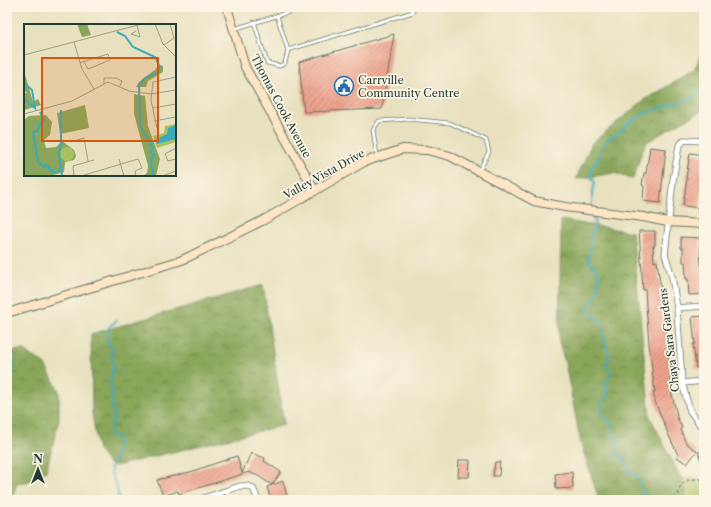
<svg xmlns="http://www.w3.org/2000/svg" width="711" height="507" font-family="'Libre Caslon Text',serif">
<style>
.forest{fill:url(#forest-crowns);stroke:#547247}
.park{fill:#acc064;stroke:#667e4c}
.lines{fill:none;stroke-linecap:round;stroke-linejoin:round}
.stream{stroke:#3daabc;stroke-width:2}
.building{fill:url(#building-hatch)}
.lane-casing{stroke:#657665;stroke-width:4.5}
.street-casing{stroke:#657665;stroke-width:7}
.secondary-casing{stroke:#657665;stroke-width:10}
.path{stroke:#657665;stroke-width:1;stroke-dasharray:3 3;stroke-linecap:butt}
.lane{stroke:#fff;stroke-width:3}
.street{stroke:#fff;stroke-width:5.5}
.secondary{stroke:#fde5c5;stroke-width:8}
.labels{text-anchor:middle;stroke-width:3.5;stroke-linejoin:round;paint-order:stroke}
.poi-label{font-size:11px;fill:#1f3d34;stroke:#fcf5e5;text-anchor:start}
.street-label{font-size:11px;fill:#1f3d34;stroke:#fcf5e5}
.inset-river{fill:none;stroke:#3daabc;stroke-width:2}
.inset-road{fill:none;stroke:#989f87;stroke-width:1}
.view{fill:#d45610;fill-opacity:0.15;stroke:#d45610;stroke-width:2}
.inset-edge{fill:none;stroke:#1f3d34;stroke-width:2}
</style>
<defs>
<pattern id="forest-crowns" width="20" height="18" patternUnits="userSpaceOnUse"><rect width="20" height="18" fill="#89a65a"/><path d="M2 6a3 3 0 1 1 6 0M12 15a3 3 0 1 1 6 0" fill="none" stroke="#6f884b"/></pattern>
<pattern id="building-hatch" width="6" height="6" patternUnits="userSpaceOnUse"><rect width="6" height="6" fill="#eea28c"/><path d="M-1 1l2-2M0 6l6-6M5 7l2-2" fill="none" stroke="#c08573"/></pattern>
</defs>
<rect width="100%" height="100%" fill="#fcf5e5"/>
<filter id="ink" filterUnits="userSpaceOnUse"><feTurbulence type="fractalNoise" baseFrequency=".025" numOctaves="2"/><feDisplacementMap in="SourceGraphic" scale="8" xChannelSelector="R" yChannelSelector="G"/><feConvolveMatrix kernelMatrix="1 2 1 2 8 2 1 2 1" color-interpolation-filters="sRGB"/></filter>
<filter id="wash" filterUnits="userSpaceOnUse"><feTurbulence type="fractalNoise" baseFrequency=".012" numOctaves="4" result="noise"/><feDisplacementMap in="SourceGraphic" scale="16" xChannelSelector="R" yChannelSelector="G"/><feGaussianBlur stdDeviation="0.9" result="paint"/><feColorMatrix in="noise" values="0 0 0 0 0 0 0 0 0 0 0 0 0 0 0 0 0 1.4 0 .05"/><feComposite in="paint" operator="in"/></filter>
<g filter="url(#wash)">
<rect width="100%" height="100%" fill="#e8e1bf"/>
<g class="forest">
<path d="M 704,48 L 704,109 L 647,142 L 643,149 L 633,179 L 614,173 L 576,179 L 592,143 L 643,101 L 694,70 Z"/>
<path d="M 561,220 L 632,232 L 650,417 L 681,478 L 687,500 L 599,500 L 581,444 L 565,363 L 559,342 Z"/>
<path d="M 263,285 L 284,425 L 115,466 L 108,463 L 98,450 L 92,413 L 91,334 Z"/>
<path d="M 25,350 L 30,356 L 36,358 L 45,365 L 59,391 L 59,420 L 46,471 L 29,481 L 17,484 L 11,500 L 7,500 L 7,351 Z"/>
</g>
<path class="park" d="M 681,478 L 704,480 L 704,500 L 687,500 Z"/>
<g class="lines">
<g class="stream">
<path d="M 700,7 L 704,13"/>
<path d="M 592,208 L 592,195 L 595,182 L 592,179 L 591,171 L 594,163 L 599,158 L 601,148 L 607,140 L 618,133 L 631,121 L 636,119 L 641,115 L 676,103 L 684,102 L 704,89"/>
<path d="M 592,212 L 595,223 L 590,240 L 590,248 L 588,260 L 598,272 L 599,278 L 597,295 L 588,308 L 589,312 L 602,322 L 604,327 L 605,342 L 609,355 L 607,365 L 610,373 L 605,387 L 605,389 L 609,393 L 602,402 L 601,414 L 608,419 L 610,424 L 613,426 L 613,435 L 618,443 L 615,454 L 621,455 L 627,464 L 629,472 C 633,474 638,478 640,481 C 644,488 637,491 647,496 L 649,500"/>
<path d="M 117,320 L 109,327 L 106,338 L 113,351 L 111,355 L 114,365 L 110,381 L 113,394 L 112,406 L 114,417 L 110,433 L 111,436 L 116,436 L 118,439 L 116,457 L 111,466 L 111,472 L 117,488 L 119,500"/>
<path d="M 7,350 C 9,352 11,353 12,355 C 15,364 13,381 7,388"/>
</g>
</g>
<g id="blocks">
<g class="building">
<path d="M 394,34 L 382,109 L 304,112 L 299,62 Z"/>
<path d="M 650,147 L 666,149 L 660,203 L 643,201 L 644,186 L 642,185 L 644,173 L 646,173 Z"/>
<path d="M 690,153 L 704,155 L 704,178 L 700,208 L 683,206 L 687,178 L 686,178 Z"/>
<path d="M 639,231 L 655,231 L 655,246 L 653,246 L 654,262 L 657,261 L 661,290 L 663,290 L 664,318 L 667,330 L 667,345 L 670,373 L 670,387 L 677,415 L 676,415 L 682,428 L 680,429 L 686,443 L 697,451 L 687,464 L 677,457 L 678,455 L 669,436 L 656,404 L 653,392 L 655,392 L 649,344 L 646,305 L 645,289 L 643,290 Z"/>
<path d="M 681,237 L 700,238 L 701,265 L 704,265 L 704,278 L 703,278 L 704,294 L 689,295 L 688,279 L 686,279 L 685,262 L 683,262 L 683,248 L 681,248 Z"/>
<path d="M 704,316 L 704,368 L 696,368 L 693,344 L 695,344 L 692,317 Z"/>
<path d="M 704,451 L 704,466 L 703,466 L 698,452 Z"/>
<path d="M 251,453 L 265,458 L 264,461 L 281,472 L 272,485 L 258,476 L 249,472 L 179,494 L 178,491 L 163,496 L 157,480 L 190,472 L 237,456 L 242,473 Z"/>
<path d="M 459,460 L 470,460 L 469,477 L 458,477 Z"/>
<path d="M 495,462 L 500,462 L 499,476 L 493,476 Z"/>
<path d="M 572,472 L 573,488 L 556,489 L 555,474 Z"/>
<path d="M 283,481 L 288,500 L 271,500 L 267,487 Z"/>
</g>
</g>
</g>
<g filter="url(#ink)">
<use href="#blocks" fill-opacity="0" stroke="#657665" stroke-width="1"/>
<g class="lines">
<defs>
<g id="lane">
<path d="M 277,16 L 288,50"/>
<path d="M 254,22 L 267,63 L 280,66 L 285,63 L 288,50 L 413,12 L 411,7"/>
<path d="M 234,29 L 305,7"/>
<path d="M 377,156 L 373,130 L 379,121 L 409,119 L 450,123 L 486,140 L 489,152 L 479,171"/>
</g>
<g id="street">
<path d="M 677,308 L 704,306"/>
<path d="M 682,383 L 704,381"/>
<path d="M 703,429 L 690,411 L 682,383 L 677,308 L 672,277 L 665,254 L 673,180 L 679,146 L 684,140 L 704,141"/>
<path d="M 198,500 L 240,486 L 248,486 L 253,488 L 258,500"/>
</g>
<g id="secondary">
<path d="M 227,7 L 245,67 L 315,191"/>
<path d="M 7,313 L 182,260 L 262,221 L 364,162 L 403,149 L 427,150 L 450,156 L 534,201 L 565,207 L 643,217 L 668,222 L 704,224"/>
</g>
</defs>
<use href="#lane" class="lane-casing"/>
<use href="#street" class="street-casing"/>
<use href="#secondary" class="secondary-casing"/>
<path class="path" d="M 682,500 L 678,492 C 683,478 690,479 704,479"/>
<use href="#lane" class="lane"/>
<use href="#street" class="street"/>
<use href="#secondary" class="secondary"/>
</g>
</g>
<defs>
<symbol id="civic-ring" viewBox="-11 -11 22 22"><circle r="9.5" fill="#fcf5e5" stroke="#1f6fb2" stroke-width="1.5"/><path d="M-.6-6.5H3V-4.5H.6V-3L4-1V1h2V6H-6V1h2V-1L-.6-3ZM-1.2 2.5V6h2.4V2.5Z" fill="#1f6fb2"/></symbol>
</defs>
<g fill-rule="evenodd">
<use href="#civic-ring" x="333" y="75" width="22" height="22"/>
</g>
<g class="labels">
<g class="poi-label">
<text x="358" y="84">Carrville<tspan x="358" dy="13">Community Centre</tspan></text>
</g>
<g class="street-label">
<text transform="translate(281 106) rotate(62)" y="4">Thomas Cook Avenue</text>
<text transform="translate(324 174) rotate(-29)" y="4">Valley Vista Drive</text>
<text transform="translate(669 340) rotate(-97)" y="4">Chaya Sara Gardens</text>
</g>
</g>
<g transform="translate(24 24)">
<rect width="152" height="152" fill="#e8e1bf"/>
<path d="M 53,0 L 63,0 L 67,11 L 58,13 ZM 134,40 L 139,42 L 139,48 L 124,57 L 122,63 L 112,63 L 115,58 L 132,45 ZM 0,47 L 9,78 L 14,75 L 17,81 L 0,86 L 0,69 L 3,69 L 0,66 ZM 110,70 L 121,72 L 124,102 L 136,135 L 132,152 L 119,152 L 123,149 L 124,142 L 110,90 ZM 61,81 L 65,104 L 36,110 L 33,89 ZM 22,91 L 28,98 L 26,111 L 20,116 L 22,124 L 32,123 L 38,117 L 50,126 L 52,132 L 50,136 L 41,138 L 40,148 L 26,152 L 0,152 L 0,96 L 5,92 Z" fill="#89a65a"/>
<path d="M36 130a7 7 0 1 1 14 0a7 7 0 1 1-14 0Z" fill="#acc064"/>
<path d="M 152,100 L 152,118 L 133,124 L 129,112 L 140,109 L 141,102 Z" fill="#acc064"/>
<path d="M 152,101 L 152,115 L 133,120 L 132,115 L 143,110 L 144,104 Z" fill="#3daabc"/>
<path class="inset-river" d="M 93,8 L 101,12 L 109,23 L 131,33 L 136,43 L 134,48 L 121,54 L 115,62 L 116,102 L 129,124 L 127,129 L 130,130 L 127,136 L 129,152M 0,59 L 8,66 L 11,84 L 0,75M 37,86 L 37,122 L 35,128 L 38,152M 16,88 L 20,96 L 15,101 L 14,107 L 9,108 L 14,138 L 20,143 L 22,141 L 30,149 L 37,145"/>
<path class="inset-road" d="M 131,0 L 139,20 L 152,33M 112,7 L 107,10 L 116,13 L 113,1M 50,18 L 58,45 L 70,65M 140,21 L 150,14 L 146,0M 0,31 L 118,0M 56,39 L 58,38 L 84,30 L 86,36 L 64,45 L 60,38M 80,60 L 80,54 L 92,54 L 98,57 L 96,62M 129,84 L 152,80M 0,90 L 48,77 L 84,58 L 105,67 L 127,70 L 152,66M 130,97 L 152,93M 133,104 L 127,76 L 129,58 L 152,53M 47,118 L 60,114 L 64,137M 152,124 L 141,130 L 144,137 L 152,135M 95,135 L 100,152M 50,152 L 49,142 L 70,136M 57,152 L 114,135 L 118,144 L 111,147 L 112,152M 138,152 L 152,147"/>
<path class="view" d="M 18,34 L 134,34 L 134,117 L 18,117 Z"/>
<rect width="152" height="152" class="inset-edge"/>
</g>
<rect width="711" height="507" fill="none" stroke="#fcf5e5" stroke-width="24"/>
<g transform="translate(38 469)" stroke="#fcf5e5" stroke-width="3" paint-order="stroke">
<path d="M0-3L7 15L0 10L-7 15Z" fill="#1f3d34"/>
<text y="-6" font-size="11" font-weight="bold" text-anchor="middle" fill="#1f3d34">N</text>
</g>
</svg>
